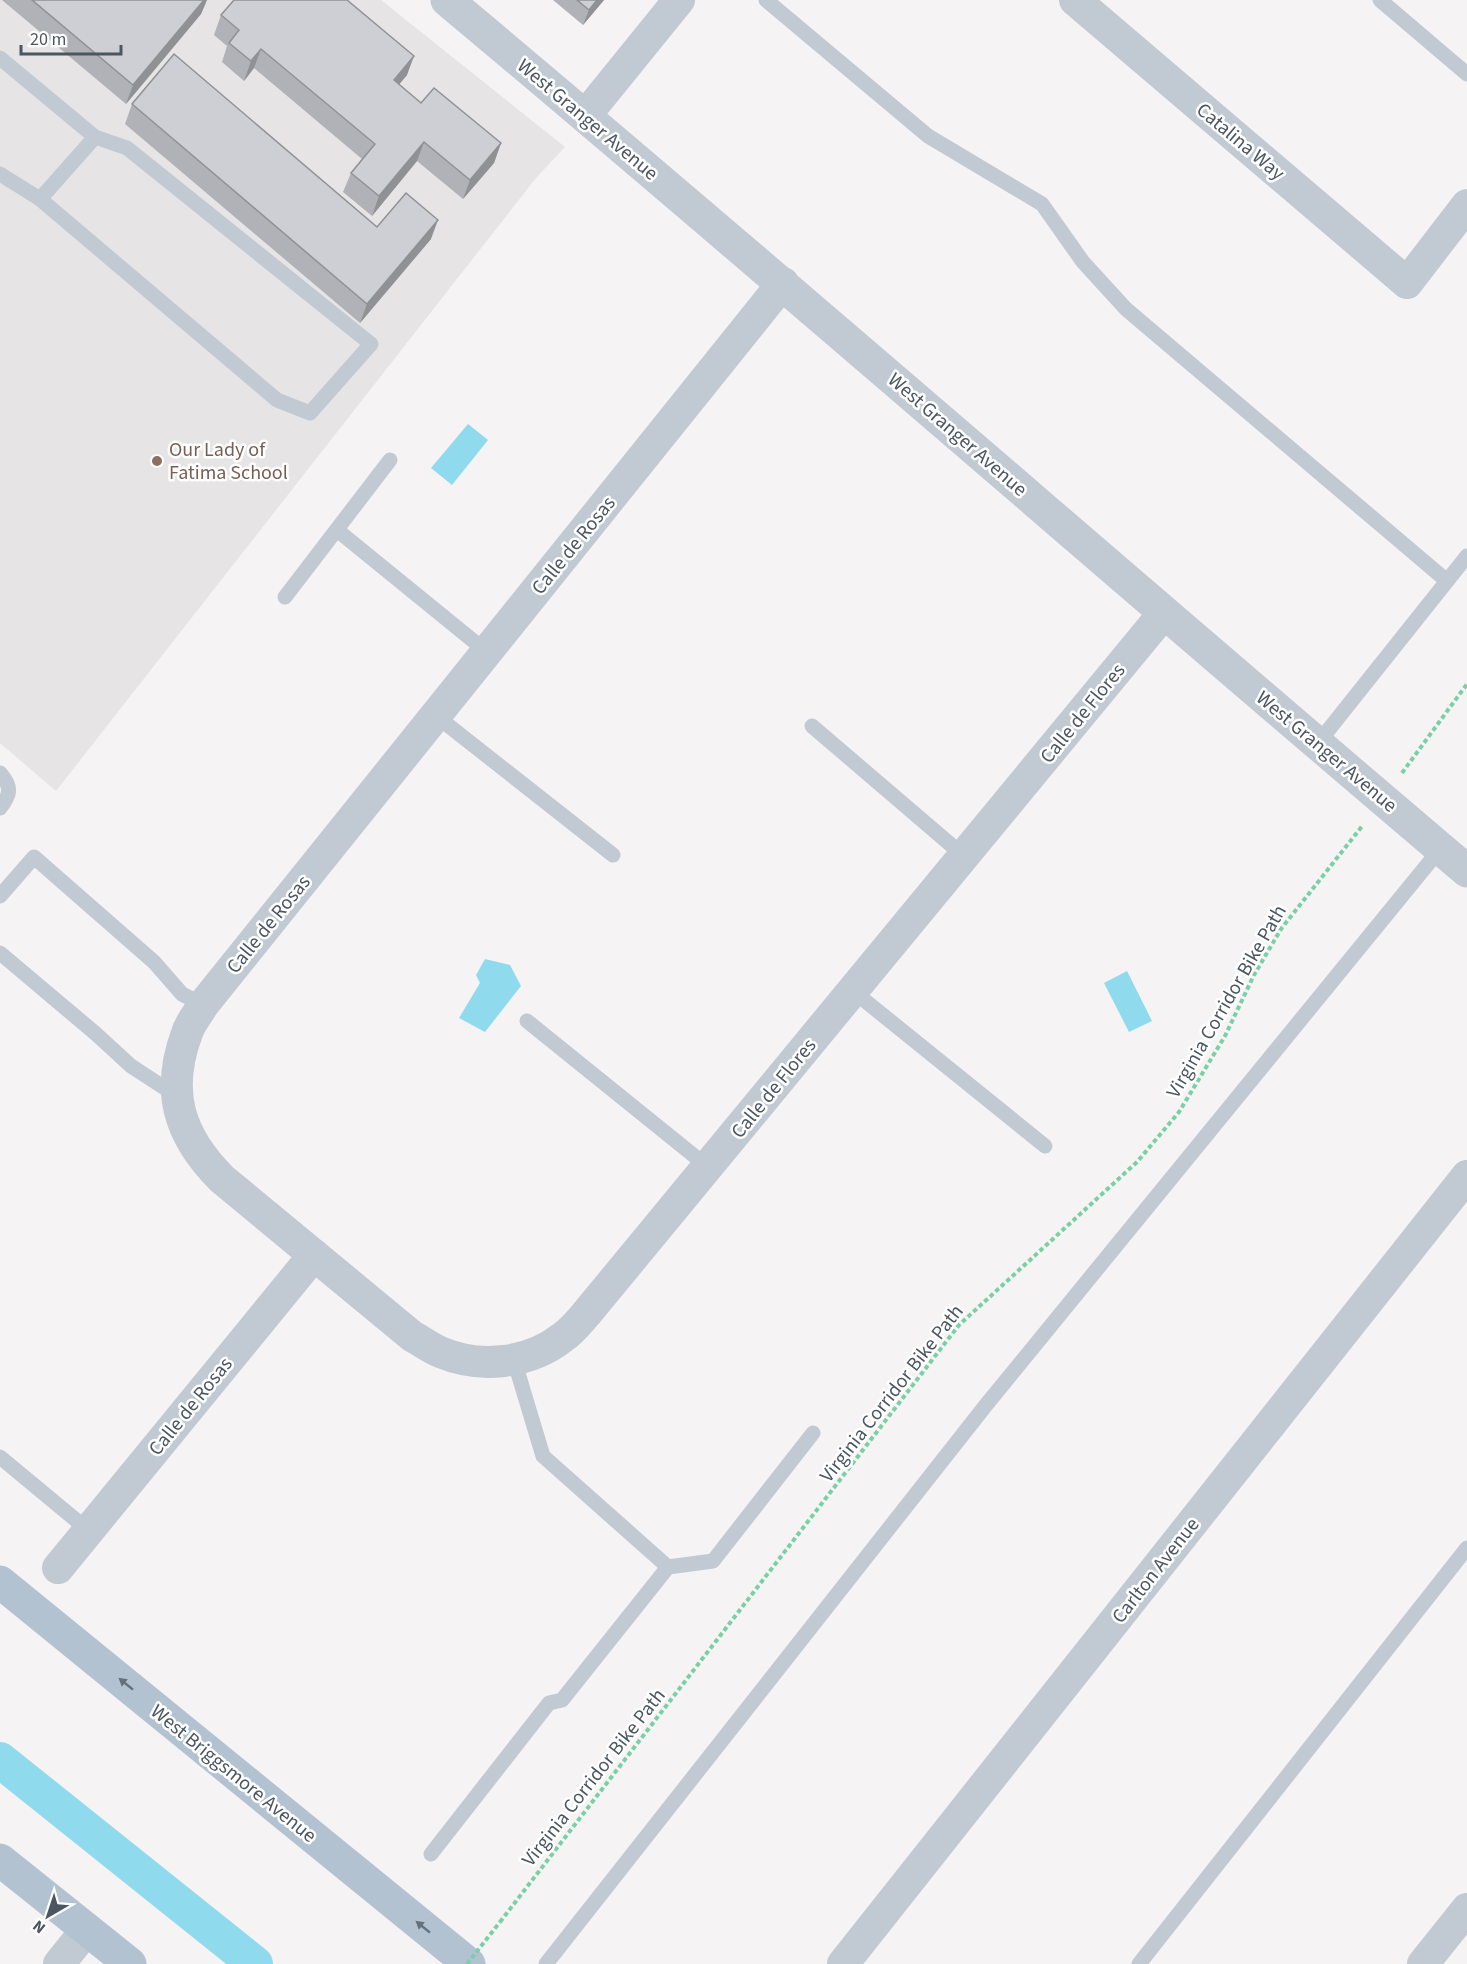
<svg xmlns="http://www.w3.org/2000/svg" width="1467" height="1964" font-family="'Source Sans 3',sans-serif">
<style>
.education{fill:#e6e4e5}
.water{fill:#90daee}
.lines{fill:none;stroke-linecap:round;stroke-linejoin:round}
.canal{stroke:#90daee;stroke-width:36}
.path{stroke:#7ad0a6;stroke-width:4;stroke-dasharray:4.5 3;stroke-linecap:butt}
.service{stroke:#c1cad2;stroke-width:15}
.minor{stroke:#c1cad2;stroke-width:32}
.tertiary{stroke:#c1cad2;stroke-width:33}
.primary{stroke:#b3c2d1;stroke-width:33}
.path-bridge{stroke:#7ad0a6;stroke-width:4;stroke-dasharray:4.5 3;stroke-linecap:butt}
.wall{fill:#b0b2b7}
.shaded-wall{fill:#909195}
.building{fill:#cdcfd5;stroke:#909195;stroke-width:1.5}
.oneway{fill:#64717d}
.education-dot{fill:#8d6e63;stroke:#fff;stroke-width:2}
.labels{text-anchor:middle;stroke-width:5;stroke-linejoin:round;paint-order:stroke}
.street-label{font-size:20px;fill:#4a5661;stroke:#fff}
.education-label{font-size:20px;fill:#785e54;stroke:#fff;text-anchor:start}
</style>
<rect width="100%" height="100%" fill="#f5f3f3"/>
<path class="education" d="M 0,0 L 381,0 L 565,147 L 536,178 L 56,791 L 0,743 Z"/>
<g class="water">
<path d="M 468,424 L 488,440 L 452,485 L 431,468 Z"/>
<path d="M 485,959 L 510,965 L 521,986 L 485,1032 L 459,1018 L 480,983 L 476,975 Z"/>
<path d="M 1127,971 L 1152,1021 L 1129,1032 L 1104,983 Z"/>
</g>
<g class="lines">
<path class="canal" d="M 0,1760 L 255,1964"/>
<g class="path">
<path d="M 1402,773 L 1467,684"/>
<path d="M 500,1922 L 959,1325 L 1137,1162 L 1179,1112 L 1225,1036 L 1254,975 L 1281,929 L 1363,825"/>
</g>
<g class="service">
<path d="M 766,0 L 928,136 L 1042,204 L 1083,262 L 1126,309 L 1447,581"/>
<path d="M 1380,0 L 1467,74"/>
<path d="M 0,58 L 95,137 L 127,148 L 371,344 L 310,413 L 277,400 L 40,199 L 0,174"/>
<path d="M 40,199 L 95,137"/>
<path d="M 337,530 L 487,652"/>
<path d="M 285,597 L 390,460"/>
<path d="M 435,715 L 613,855"/>
<path d="M 812,726 L 964,856"/>
<path d="M 1318,743 L 1467,556"/>
<path d="M 0,773 C 12,787 11,794 0,808"/>
<path d="M 0,896 L 34,857 L 154,962 L 182,994 L 203,1005"/>
<path d="M 0,953 L 95,1033 L 131,1066 L 177,1096"/>
<path d="M 853,991 L 1045,1146"/>
<path d="M 527,1021 L 708,1167"/>
<path d="M 514,1360 L 543,1456 L 668,1567"/>
<path d="M 0,1457 L 88,1530"/>
<path d="M 431,1854 L 549,1703 L 562,1700 L 668,1567 L 713,1561 L 813,1433"/>
<path d="M 546,1964 L 986,1405 L 1441,848"/>
<path d="M 1139,1964 L 1467,1548"/>
</g>
<g class="minor">
<path d="M 1075,0 L 1407,283 L 1467,205"/>
<path d="M 585,116 L 679,0"/>
<path d="M 783,283 L 203,1005 C 198,1014 190,1023 187,1033 C 165,1092 179,1136 222,1179 L 412,1336 C 421,1341 430,1348 440,1352 C 480,1369 529,1364 563,1337 C 572,1331 579,1322 586,1314 L 1164,613"/>
<path d="M 58,1568 L 314,1255"/>
<path d="M 59,1964 L 87,1929"/>
<path d="M 843,1964 L 1467,1176"/>
<path d="M 1423,1964 L 1467,1909"/>
</g>
<path class="tertiary" d="M 447,0 C 790,287 1126,582 1467,871"/>
<g class="primary">
<path d="M 0,1582 L 469,1964"/>
<path d="M 0,1860 L 130,1964"/>
</g>
<path class="path-bridge" d="M 467,1964 L 500,1922"/>
</g>
<g class="wall">
<path d="M 2,0 L 207,0 L 201,14 L 126,104 Z"/>
<path d="M 553,0 L 604,0 L 583,25 Z"/>
<path d="M 221,15 L 407,75 L 399,84 L 421,103 L 501,143 L 494,163 L 463,199 L 417,161 L 372,216 L 343,192 L 351,173 L 362,159 L 254,68 L 244,81 L 222,62 L 227,46 L 214,35 Z"/>
<path d="M 132,104 L 377,227 L 431,239 L 360,323 L 125,124 Z"/>
</g>
<g class="shaded-wall">
<path d="M 204,0 L 207,0 L 201,14 L 126,104 L 133,85 Z"/>
<path d="M 597,0 L 604,0 L 583,25 L 589,10 Z"/>
<path d="M 261,49 L 254,68 L 244,81 L 251,61 Z"/>
<path d="M 414,56 L 407,75 L 387,99 L 394,80 Z"/>
<path d="M 424,142 L 417,161 L 372,216 L 379,196 Z"/>
<path d="M 501,143 L 494,163 L 463,199 L 470,180 Z"/>
<path d="M 438,220 L 431,239 L 360,323 L 367,304 Z"/>
</g>
<g class="building">
<path d="M 32,0 L 204,0 L 133,85 Z"/>
<path d="M 234,0 L 347,0 L 414,56 L 394,80 L 421,103 L 434,88 L 501,143 L 470,180 L 424,142 L 379,196 L 351,173 L 375,144 L 261,49 L 251,61 L 229,43 L 239,30 L 221,15 Z"/>
<path d="M 577,0 L 597,0 L 589,10 Z"/>
<path d="M 174,54 L 377,227 L 406,193 L 438,220 L 367,304 L 132,104 Z"/>
</g>
<defs><path id="oneway-solid" d="M-6-.8H1V-3.2L6.5 0L1 3.2V.8H-6Z" transform="scale(1.5)"/></defs>
<g class="oneway">
<use href="#oneway-solid" transform="translate(126 1684) rotate(-141)"/>
<use href="#oneway-solid" transform="translate(423 1927) rotate(-141)"/>
</g>
<circle class="education-dot" cx="157" cy="461" r="6"/>
<g class="labels">
<g class="street-label">
<text transform="translate(588 119) rotate(40)" y="7">West Granger Avenue</text>
<text transform="translate(1241 141) rotate(40)" y="7">Catalina Way</text>
<text transform="translate(958 434) rotate(41)" y="7">West Granger Avenue</text>
<text transform="translate(573 545) rotate(-51)" y="7">Calle de Rosas</text>
<text transform="translate(1082 713) rotate(-51)" y="7">Calle de Flores</text>
<text transform="translate(1327 751) rotate(40)" y="7">West Granger Avenue</text>
<text transform="translate(268 924) rotate(-51)" y="7">Calle de Rosas</text>
<text transform="translate(1226 1001) rotate(-60)" y="7">Virginia Corridor Bike Path</text>
<text transform="translate(773 1088) rotate(-51)" y="7">Calle de Flores</text>
<text transform="translate(891 1393) rotate(-52)" y="7">Virginia Corridor Bike Path</text>
<text transform="translate(190 1406) rotate(-51)" y="7">Calle de Rosas</text>
<text transform="translate(1155 1570) rotate(-52)" y="7">Carlton Avenue</text>
<text transform="translate(234 1773) rotate(39)" y="7">West Briggsmore Avenue</text>
<text transform="translate(593 1777) rotate(-52)" y="7">Virginia Corridor Bike Path</text>
</g>
<g class="education-label">
<text x="169" y="456">Our Lady of<tspan x="169" dy="23">Fatima School</tspan></text>
</g>
</g>
<g transform="translate(48 1916) rotate(219)" stroke="#ffffff" stroke-width="4.5" paint-order="stroke">
<path d="M0-4.5L10 22L0 15L-10 22Z" fill="#4a5661"/>
<text y="-9" font-size="16" font-weight="bold" text-anchor="middle" fill="#4a5661">N</text>
</g>
<path d="M21 45v9h100v-9" fill="none" stroke="#4a5661" stroke-width="3"/>
<text x="30" y="45" font-size="18" fill="#4a5661" stroke="#ffffff" stroke-width="4.5" paint-order="stroke">20 m</text>
</svg>
